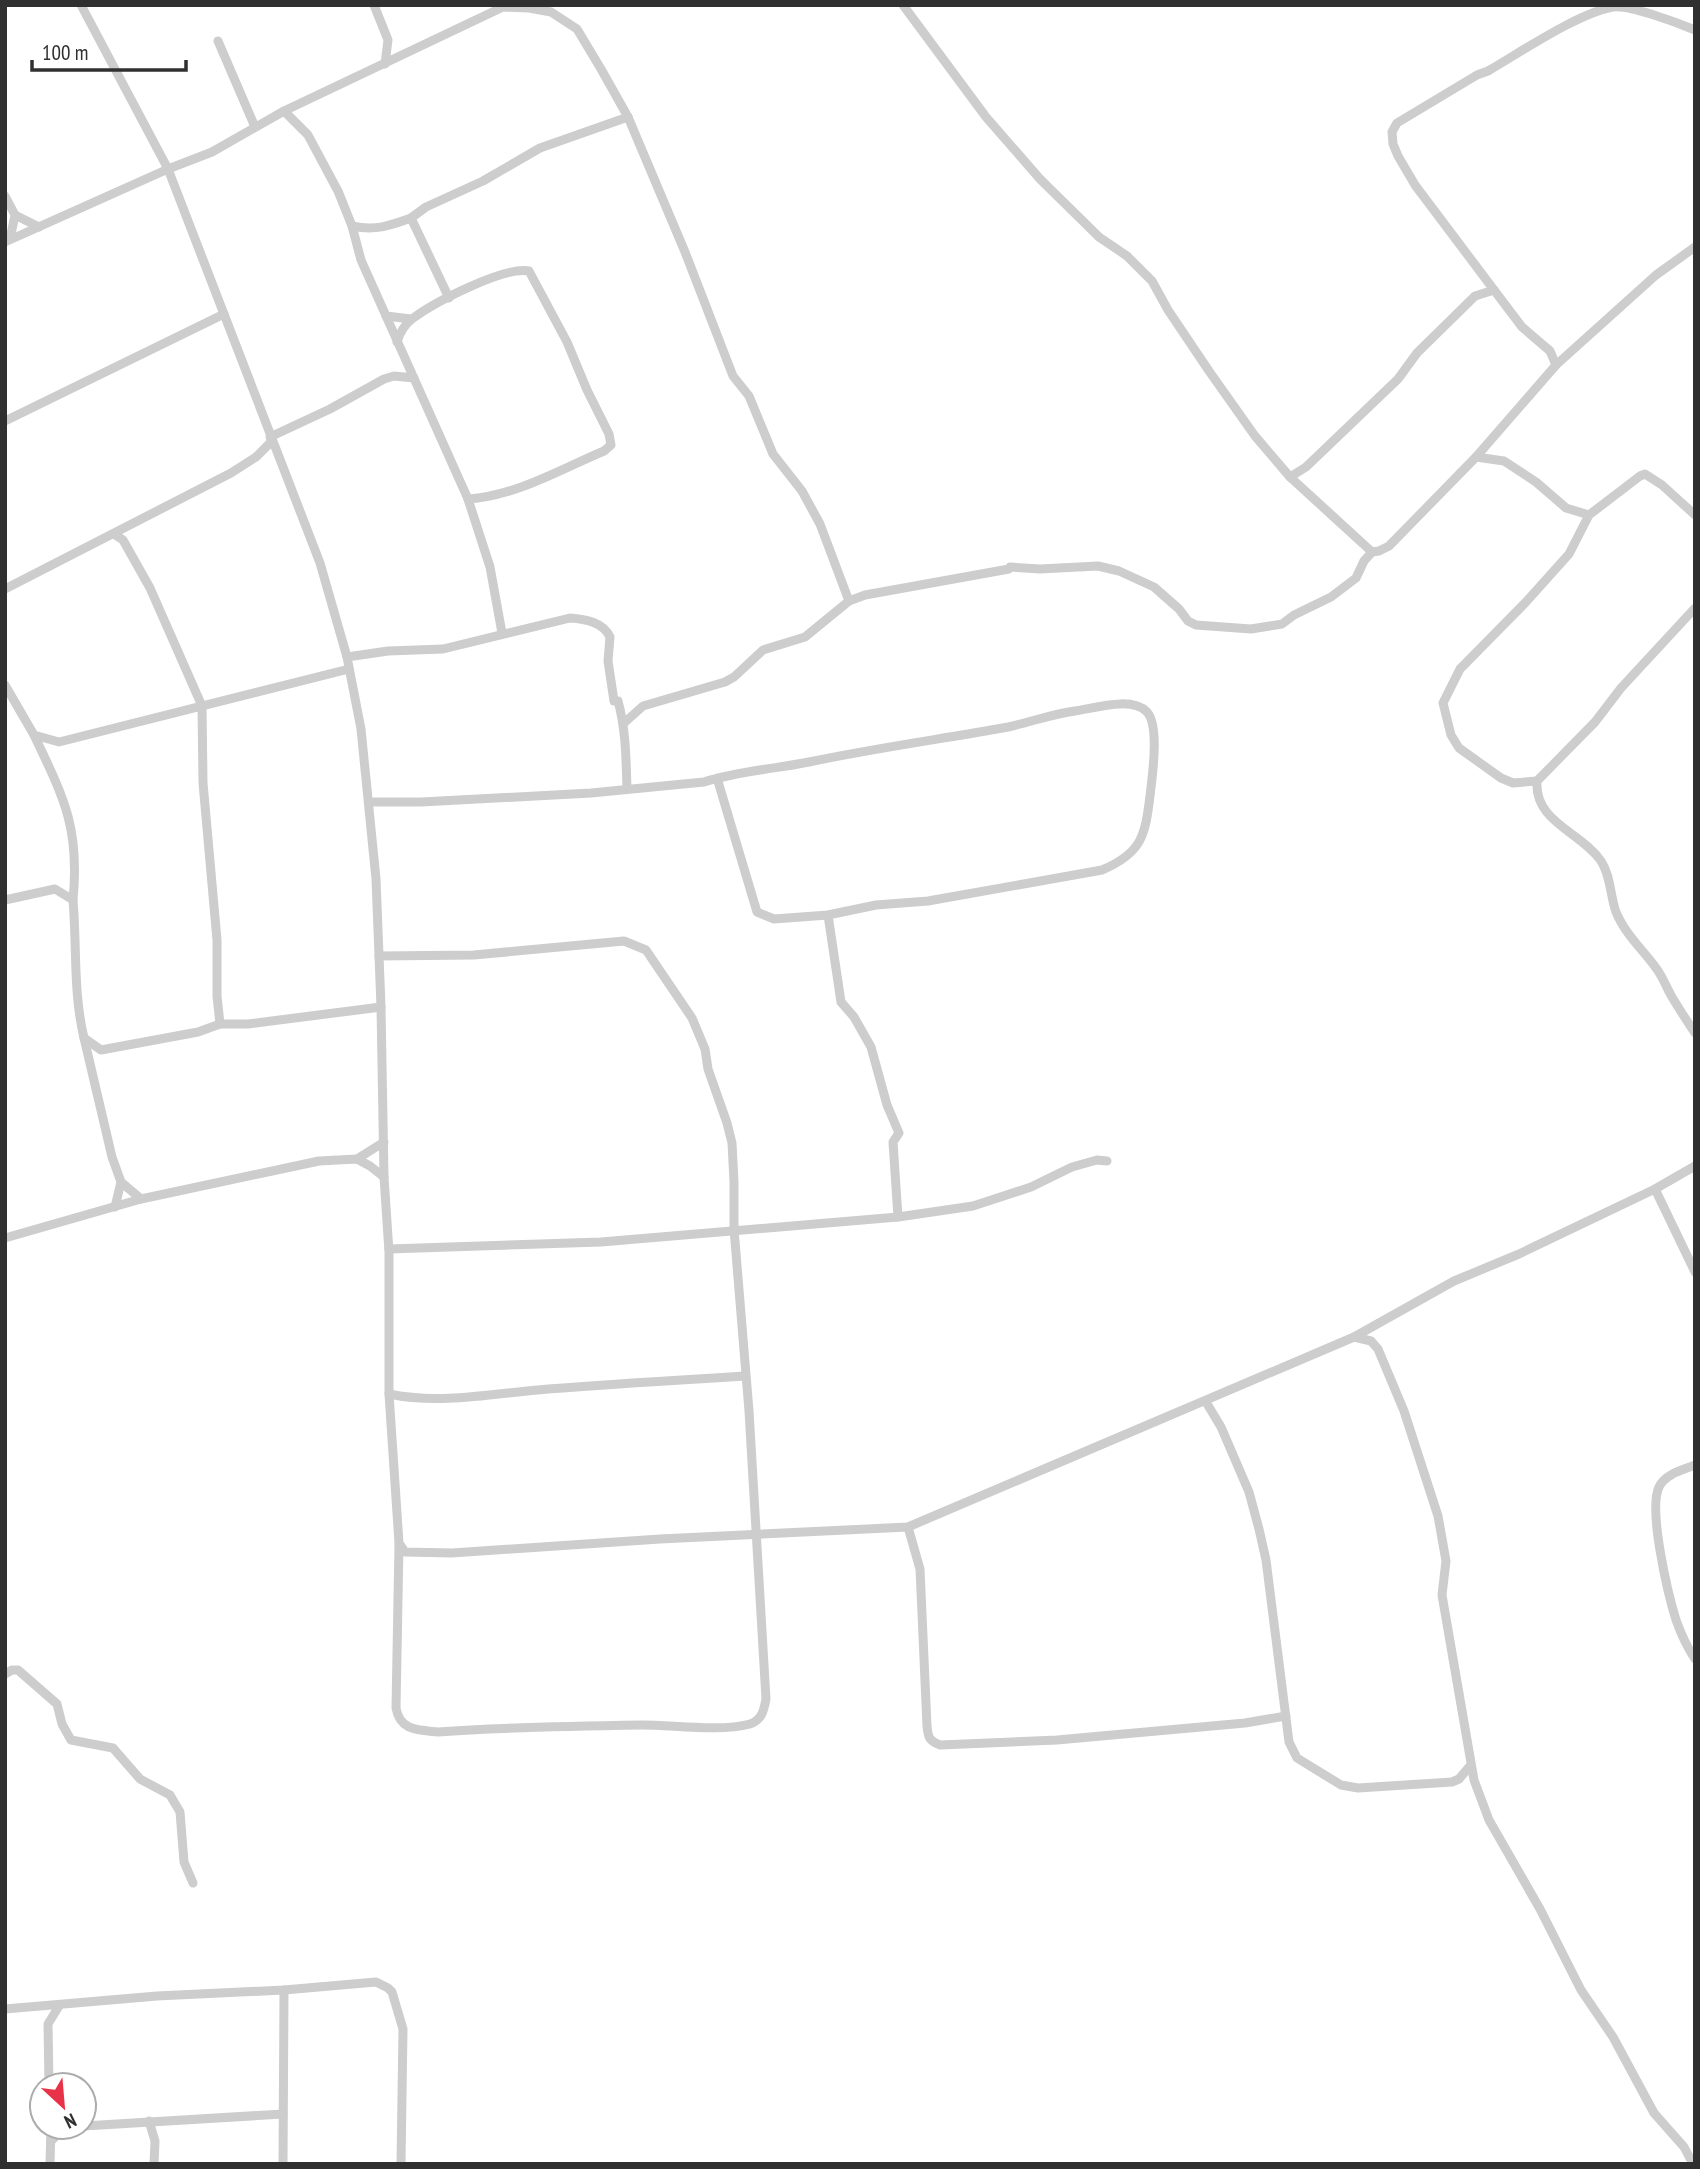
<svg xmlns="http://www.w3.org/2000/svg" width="1700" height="2169" font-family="'PT Sans Narrow',sans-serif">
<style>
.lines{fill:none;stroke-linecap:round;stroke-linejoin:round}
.minor{stroke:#cdcdcd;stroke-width:9}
</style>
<rect width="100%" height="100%" fill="#fff"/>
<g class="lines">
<g class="minor">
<path d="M 81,5 L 168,169 L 320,563 L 347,657 L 361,729 L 376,879 L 381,1007 L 384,1177 L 389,1252 L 389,1394 L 399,1543 L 405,1552 L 452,1553 L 660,1539 L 908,1527 L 1354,1337 L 1454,1281 L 1519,1254 L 1655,1189 L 1695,1166"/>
<path d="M 374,5 L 388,40 L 385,64"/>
<path d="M 903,5 L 986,117 L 1040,179 L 1099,237 L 1127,256 L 1152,281 L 1168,310 L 1209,371 L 1255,436 L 1290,477 L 1372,552 L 1379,551 L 1389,546 L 1476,457 L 1556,365 L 1656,275 L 1695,247"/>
<path d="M 218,41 L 255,127"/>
<path d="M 284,111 L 308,135 L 338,191 L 352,226 L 361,260 L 468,499 L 490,567 L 502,633"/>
<path d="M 5,196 L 15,215 L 10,239"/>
<path d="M 15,215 L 39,227"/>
<path d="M 411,218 L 426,207 L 483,181 L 540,148 L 628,117"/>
<path d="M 352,226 C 375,231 389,226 411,218 L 449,298"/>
<path d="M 5,242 L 168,169 L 212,152 L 284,111 L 503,7 L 529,8 L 551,12 L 577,29 L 601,69 L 628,117 L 685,252 L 733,376 L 749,396 L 773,454 L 802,491 L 820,524 L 849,601"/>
<path d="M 1494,290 L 1415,185 L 1398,156 L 1393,144 L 1392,132 L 1397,123 L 1477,75 L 1488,71 C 1521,52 1578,13 1613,7 C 1628,4 1678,23 1695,30"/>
<path d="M 386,316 L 411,319"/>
<path d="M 397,342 C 400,332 404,325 412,319 C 433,303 504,266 529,271 L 567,342 L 587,390 L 609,434 L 611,445 L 604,451 C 561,469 516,496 468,499"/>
<path d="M 5,421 L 224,314"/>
<path d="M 270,437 L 330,409 L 384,379 L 394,376 L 414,378"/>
<path d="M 1476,457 L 1504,461 L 1536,482 L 1566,508 L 1589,515"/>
<path d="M 1290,477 L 1306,467 L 1398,379 L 1417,353 L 1475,296 L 1494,290 L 1522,327 L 1550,351 L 1556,365"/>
<path d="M 114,534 L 123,540 L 150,588 L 202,706 L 203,783 L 217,940 L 217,996 L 220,1024"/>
<path d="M 5,589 L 231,473 L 256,457 L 272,441"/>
<path d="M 1695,608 L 1621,688 L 1595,722 L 1537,781 C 1534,822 1581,832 1601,861 C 1611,876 1610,896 1616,912 C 1625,934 1643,950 1656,968 C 1663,977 1666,987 1672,997 C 1679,1009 1687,1021 1695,1033"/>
<path d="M 347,657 L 388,651 L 443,649 L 570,618 C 585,619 603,622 610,637 L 608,661 L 614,701 L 618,701 C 626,730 626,759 627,789"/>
<path d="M 5,685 L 34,735 L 59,742 L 349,669"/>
<path d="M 624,723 L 643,706 L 725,682 L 734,677 L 763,650 L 805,637 L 849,601 L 865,595 L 1009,569 L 1010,567 L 1040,569 L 1098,566 L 1119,571 L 1154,587 L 1179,609 L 1188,621 L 1196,625 L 1251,629 L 1282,624 L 1294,615 L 1331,597 L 1356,578 L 1364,561 L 1372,552"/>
<path d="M 34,735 C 64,798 80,828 73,900"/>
<path d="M 1537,781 L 1513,783 L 1501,778 L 1459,748 L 1451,735 L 1443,703 L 1460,669 L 1525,603 L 1569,554 L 1589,515 L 1640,476 L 1645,474 L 1662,485 L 1695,515"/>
<path d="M 369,802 L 421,802 L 591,793 L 704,782 C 737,771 775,769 809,762 C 875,748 942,739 1008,727 C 1031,722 1052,714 1075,711 C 1095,708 1132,696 1147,712 C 1160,726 1152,778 1150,796 C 1145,836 1142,853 1102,870 L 928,901 L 876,905 L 828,915 L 774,919 L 757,912 L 717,778"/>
<path d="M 5,900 L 55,889 L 73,900 C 77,947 73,992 84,1038 L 101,1050 L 198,1032 L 220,1024 L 248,1024 L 381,1007"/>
<path d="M 828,915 L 841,1002 L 854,1017 L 871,1047 L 887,1105 L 899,1133 L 893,1142 L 898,1217"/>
<path d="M 379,956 L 474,955 L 624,941 L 646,950 L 692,1018 L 705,1049 L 708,1069 L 727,1123 L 732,1143 L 734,1182 L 734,1229 L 749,1411 L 766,1699 C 764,1710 762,1720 750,1724 C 720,1732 674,1725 642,1725 C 574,1726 506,1727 438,1732 C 418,1730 400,1731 396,1708 L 399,1544"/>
<path d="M 84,1038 L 112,1157 L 121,1182 L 141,1199"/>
<path d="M 357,1159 L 384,1142"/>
<path d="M 1655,1189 L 1695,1272"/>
<path d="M 115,1207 L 121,1182"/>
<path d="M 5,1238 L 141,1199 L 319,1161 L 357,1159 L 370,1166 L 384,1177"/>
<path d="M 389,1249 L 601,1242 L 898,1217 L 973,1206 L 1031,1187 L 1072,1167 L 1097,1160 L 1107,1161"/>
<path d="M 1354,1337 L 1371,1341 L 1378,1349 L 1404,1411 L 1438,1516 L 1446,1561 L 1442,1595 L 1474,1780 L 1489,1820 L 1540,1909 L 1581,1990 L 1613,2037 L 1654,2113 L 1684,2147 L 1693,2164"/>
<path d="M 389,1394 C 441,1405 496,1393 548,1389 C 614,1384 679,1380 745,1376"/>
<path d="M 1206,1402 L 1221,1427 L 1249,1492 L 1259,1529 L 1266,1560 L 1289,1742 L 1297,1758 L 1341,1785 L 1358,1788 L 1452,1782 L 1459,1779 L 1470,1766"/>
<path d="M 1695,1465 C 1683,1470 1665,1474 1659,1487 C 1648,1510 1668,1594 1676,1620 C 1681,1634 1687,1647 1695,1659"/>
<path d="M 908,1527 L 920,1569 L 927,1726 C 928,1737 929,1741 940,1745 L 1057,1740 L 1245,1723 L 1286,1716"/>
<path d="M 5,1674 L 12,1670 L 18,1670 L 57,1704 L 62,1724 L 71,1740 L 113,1748 L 140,1779 L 170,1795 L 180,1812 L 184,1862 L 193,1883"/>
<path d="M 5,2009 L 157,1996 L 284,1990 L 376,1982 L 388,1988 L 392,1992 L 403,2029 L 401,2164"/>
<path d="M 49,2085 L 48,2024 L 59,2006"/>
<path d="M 149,2121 L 155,2141 L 154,2164"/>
<path d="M 84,2126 L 283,2114"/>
<path d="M 51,2141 L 62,2130 L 75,2127"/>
<path d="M 50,2164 L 51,2127"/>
<path d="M 283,2164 L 284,1990"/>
</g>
</g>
<rect width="1700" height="2169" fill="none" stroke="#303030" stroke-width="14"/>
<g transform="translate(63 2106) rotate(154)"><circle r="33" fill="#ffffff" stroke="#acacac" stroke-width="2"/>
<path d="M0-5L12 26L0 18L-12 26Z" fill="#e73247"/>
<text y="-10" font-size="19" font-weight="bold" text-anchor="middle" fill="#303030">N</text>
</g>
<path d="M32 60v10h154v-10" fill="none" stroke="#303030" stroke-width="3.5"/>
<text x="42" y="60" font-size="21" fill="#303030" stroke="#ffffff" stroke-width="5" paint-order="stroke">100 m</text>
</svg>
